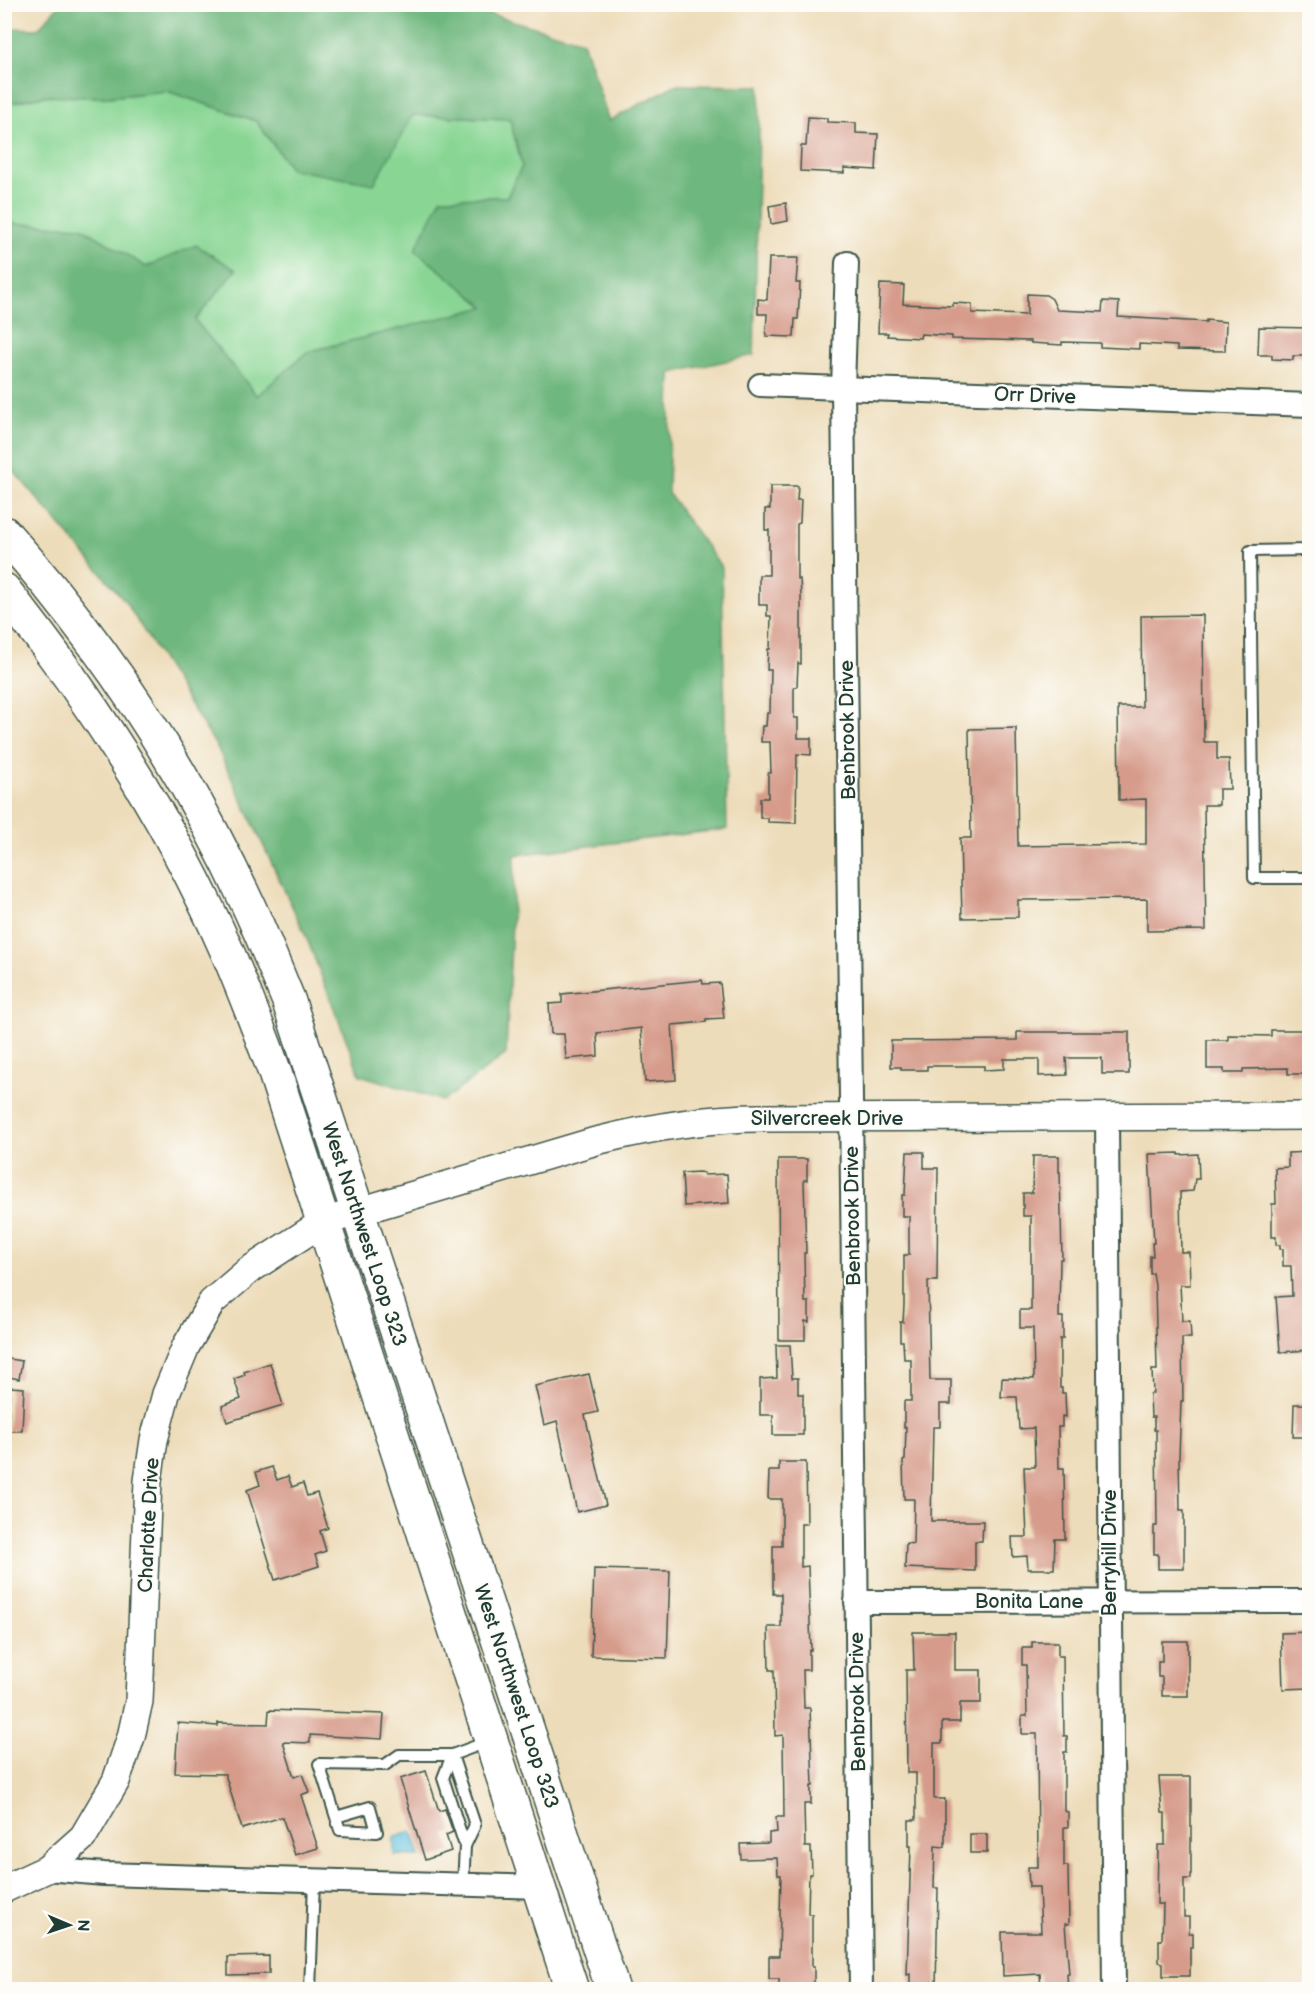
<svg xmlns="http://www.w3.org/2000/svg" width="1314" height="1994" font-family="'Balsamiq Sans',sans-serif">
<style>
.green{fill:#89d694;stroke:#548a64;stroke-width:1.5}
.forest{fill:#6eb77e;stroke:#467a59;stroke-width:1.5}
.water{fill:#63c2e1;stroke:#41808a;stroke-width:1.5}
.building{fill:#d69b8b}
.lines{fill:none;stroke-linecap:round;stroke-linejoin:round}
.service-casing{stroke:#3e5548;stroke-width:14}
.minor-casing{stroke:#3e5548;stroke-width:26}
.tertiary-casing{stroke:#3e5548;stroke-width:30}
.trunk-casing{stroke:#3e5548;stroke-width:36}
.service{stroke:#fff;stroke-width:10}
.minor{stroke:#fff;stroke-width:22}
.tertiary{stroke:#fff;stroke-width:27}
.trunk{stroke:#fff;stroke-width:33}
.labels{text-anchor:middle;stroke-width:4.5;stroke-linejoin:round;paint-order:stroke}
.street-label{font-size:20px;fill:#1f3d34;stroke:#fdfcf7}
</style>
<rect width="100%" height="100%" fill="#fdfcf7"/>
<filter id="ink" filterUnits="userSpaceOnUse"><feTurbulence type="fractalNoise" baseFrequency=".0167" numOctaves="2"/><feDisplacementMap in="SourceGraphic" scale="12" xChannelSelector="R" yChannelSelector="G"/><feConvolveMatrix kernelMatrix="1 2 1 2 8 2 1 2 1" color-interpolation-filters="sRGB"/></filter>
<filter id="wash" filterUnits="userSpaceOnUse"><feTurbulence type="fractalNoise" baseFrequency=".008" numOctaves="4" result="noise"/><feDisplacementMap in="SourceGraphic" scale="24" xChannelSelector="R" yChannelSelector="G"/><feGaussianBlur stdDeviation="1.35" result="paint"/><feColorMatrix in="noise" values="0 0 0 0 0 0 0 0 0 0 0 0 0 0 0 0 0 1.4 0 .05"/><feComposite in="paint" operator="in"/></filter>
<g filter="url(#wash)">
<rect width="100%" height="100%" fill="#eddcb9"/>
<path class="green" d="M 167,91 L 256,121 L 291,169 L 413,115 L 510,119 L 522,166 L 507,197 L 441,198 L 486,307 L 307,352 L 257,396 L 194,320 L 235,270 L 196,246 L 146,267 L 81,227 L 5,223 L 4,104 L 43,96 L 107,97 Z"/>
<path class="forest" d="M 60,4 L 484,5 L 486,13 L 583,41 L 609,121 L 675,85 L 760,86 L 754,355 L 671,373 L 668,493 L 722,568 L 727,829 L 515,855 L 506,1054 L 443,1101 L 360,1075 L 305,934 L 217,747 L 125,601 L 5,461 L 5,223 L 81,227 L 146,267 L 196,245 L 236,270 L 195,320 L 257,396 L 307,352 L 485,307 L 415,250 L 441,198 L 507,197 L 522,166 L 510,119 L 413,115 L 374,184 L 291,169 L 256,121 L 167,91 L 107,97 L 43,96 L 5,104 L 5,28 L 38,29 Z"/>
<path class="water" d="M 412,1831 L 420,1856 L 394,1855 L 394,1838 Z"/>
<g id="blocks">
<g class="building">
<path d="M 808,117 L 827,118 L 827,122 L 856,123 L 856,133 L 878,134 L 876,170 L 844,168 L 844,173 L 800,171 L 801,146 L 806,146 Z"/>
<path d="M 786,203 L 788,221 L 771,224 L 769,206 Z"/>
<path d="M 769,258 L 798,258 L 796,283 L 800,283 L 799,303 L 798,319 L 795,319 L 794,337 L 766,336 L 767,314 L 758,314 L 758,299 L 767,300 Z"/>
<path d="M 880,284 L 904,285 L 903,304 L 953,306 L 953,303 L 972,304 L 972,313 L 1027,315 L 1027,294 L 1046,295 L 1052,299 L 1057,310 L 1102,312 L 1103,301 L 1119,302 L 1118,317 L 1206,322 L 1206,320 L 1226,322 L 1225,351 L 1177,350 L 1177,346 L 1139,344 L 1139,349 L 1100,347 L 1100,343 L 1062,342 L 1062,345 L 1031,343 L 1031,341 L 952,339 L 952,336 L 921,334 L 920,338 L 887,336 L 888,333 L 878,333 Z"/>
<path d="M 1259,327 L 1310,328 L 1310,354 L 1305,354 L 1305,356 L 1293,356 L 1293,360 L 1272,359 L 1272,355 L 1258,355 Z"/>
<path d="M 770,486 L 798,486 L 797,500 L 801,500 L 800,523 L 797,524 L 797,579 L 800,579 L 801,595 L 801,664 L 798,663 L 797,687 L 794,687 L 794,718 L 798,718 L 798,738 L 811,738 L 811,755 L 797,754 L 796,823 L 768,822 L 768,818 L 760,818 L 760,798 L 768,798 L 768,773 L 771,773 L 770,742 L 761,742 L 762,726 L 766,726 L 767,713 L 770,713 L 771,670 L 767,670 L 768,649 L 770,649 L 771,616 L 767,616 L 767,605 L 759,605 L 759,575 L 769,575 L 769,530 L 765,530 L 765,509 L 770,509 Z"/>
<path d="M 1203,615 L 1204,742 L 1217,742 L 1217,759 L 1229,759 L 1230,789 L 1219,789 L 1219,805 L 1204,805 L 1206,930 L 1147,931 L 1147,899 L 1018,900 L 1018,917 L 962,918 L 960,838 L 971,838 L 969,729 L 1016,728 L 1018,846 L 1146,844 L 1146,799 L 1119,800 L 1118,707 L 1142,707 L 1141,616 Z"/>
<path d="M 702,980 L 703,984 L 720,983 L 724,1018 L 706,1019 L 706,1022 L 672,1025 L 676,1080 L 645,1082 L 641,1028 L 597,1033 L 598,1056 L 566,1059 L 564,1034 L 551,1034 L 549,1004 L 562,1003 L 562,994 Z"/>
<path d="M 1271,1030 L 1306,1030 L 1306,1035 L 1310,1035 L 1309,1074 L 1288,1074 L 1288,1068 L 1243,1069 L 1243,1073 L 1224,1073 L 1224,1069 L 1207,1069 L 1207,1040 L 1228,1040 L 1228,1035 L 1271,1036 Z"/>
<path d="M 1017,1032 L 1129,1032 L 1129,1074 L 1102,1074 L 1102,1058 L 1066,1058 L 1067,1075 L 1039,1076 L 1039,1059 L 1004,1059 L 1004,1069 L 984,1070 L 984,1066 L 927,1066 L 927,1070 L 901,1070 L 901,1067 L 891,1067 L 891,1041 L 1017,1040 Z"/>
<path d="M 907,1152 L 924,1152 L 924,1168 L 938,1168 L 937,1281 L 928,1281 L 930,1380 L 951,1380 L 951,1404 L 940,1404 L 940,1427 L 933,1427 L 931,1521 L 983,1521 L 982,1541 L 975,1541 L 975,1571 L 905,1568 L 906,1543 L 913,1544 L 914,1499 L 904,1499 L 903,1461 L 905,1460 L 906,1427 L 904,1427 L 904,1401 L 911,1401 L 911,1359 L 904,1359 L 903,1341 L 900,1341 L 900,1322 L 903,1322 L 904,1305 L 904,1255 L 909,1255 L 909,1216 L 902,1216 L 902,1195 L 905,1195 Z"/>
<path d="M 1310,1152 L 1310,1286 L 1306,1286 L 1310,1350 L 1280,1352 L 1276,1297 L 1292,1296 L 1291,1266 L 1283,1266 L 1283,1249 L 1280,1249 L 1280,1245 L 1276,1245 L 1276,1237 L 1272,1237 L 1272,1204 L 1276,1204 L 1275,1168 L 1288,1167 L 1288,1153 Z"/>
<path d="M 1179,1153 L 1179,1155 L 1198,1154 L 1199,1179 L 1195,1179 L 1193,1191 L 1180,1192 L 1181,1252 L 1189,1252 L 1190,1285 L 1180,1285 L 1182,1321 L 1190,1321 L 1191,1338 L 1182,1338 L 1183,1401 L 1181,1401 L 1179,1457 L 1180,1510 L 1184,1510 L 1184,1569 L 1158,1569 L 1158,1554 L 1154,1554 L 1154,1526 L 1157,1526 L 1156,1430 L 1154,1430 L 1154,1417 L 1151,1417 L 1150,1394 L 1153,1393 L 1152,1370 L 1157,1370 L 1155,1286 L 1153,1273 L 1150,1274 L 1150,1256 L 1153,1256 L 1152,1243 L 1154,1243 L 1149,1154 Z"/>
<path d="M 1033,1156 L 1059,1156 L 1059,1172 L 1060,1172 L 1062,1259 L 1060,1259 L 1059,1317 L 1063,1317 L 1063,1339 L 1060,1339 L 1060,1388 L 1062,1388 L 1062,1393 L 1065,1393 L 1066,1417 L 1062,1416 L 1062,1427 L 1058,1427 L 1059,1468 L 1064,1468 L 1065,1539 L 1055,1539 L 1054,1569 L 1028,1569 L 1027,1556 L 1013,1557 L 1012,1537 L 1027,1537 L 1024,1467 L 1035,1467 L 1034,1428 L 1019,1429 L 1017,1397 L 1001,1397 L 1002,1378 L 1034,1379 L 1033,1328 L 1020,1328 L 1020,1310 L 1031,1310 L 1031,1216 L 1023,1216 L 1023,1193 L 1032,1193 Z"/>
<path d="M 778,1159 L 807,1159 L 807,1180 L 804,1180 L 806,1253 L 804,1253 L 805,1302 L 809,1302 L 809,1322 L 805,1321 L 805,1340 L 779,1340 Z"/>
<path d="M 699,1172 L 704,1173 L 704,1175 L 727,1174 L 729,1203 L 684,1206 L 682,1173 Z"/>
<path d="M 776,1345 L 790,1345 L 792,1378 L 798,1378 L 798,1394 L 803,1394 L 803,1435 L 773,1435 L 773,1415 L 760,1415 L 760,1379 L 777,1378 Z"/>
<path d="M 4,1358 L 22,1361 L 19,1379 L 4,1376 Z"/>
<path d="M 270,1363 L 283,1405 L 227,1422 L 222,1406 L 241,1399 L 234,1379 L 245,1375 L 244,1372 Z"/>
<path d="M 589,1374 L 598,1412 L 585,1415 L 606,1505 L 577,1512 L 557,1421 L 544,1425 L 535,1386 Z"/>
<path d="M 10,1387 L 24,1388 L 22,1431 L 8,1431 Z"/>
<path d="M 1294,1404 L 1310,1404 L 1310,1437 L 1293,1437 Z"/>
<path d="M 779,1462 L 806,1462 L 807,1524 L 801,1524 L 801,1567 L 808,1566 L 811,1650 L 809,1650 L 809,1670 L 803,1670 L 804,1708 L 810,1708 L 813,1786 L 811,1786 L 811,1804 L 804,1804 L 805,1847 L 811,1847 L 812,1874 L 809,1874 L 808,1914 L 812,1914 L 812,1967 L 814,1967 L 814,1989 L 779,1989 L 779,1979 L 769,1979 L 769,1956 L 779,1956 L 781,1875 L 778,1875 L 777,1858 L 741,1859 L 740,1844 L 769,1843 L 769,1833 L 777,1832 L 776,1817 L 784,1817 L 783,1735 L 775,1736 L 774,1670 L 769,1670 L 768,1627 L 781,1627 L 781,1594 L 773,1594 L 773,1546 L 782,1546 L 782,1499 L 768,1499 L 769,1471 L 779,1471 Z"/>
<path d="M 272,1467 L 277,1480 L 288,1476 L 292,1487 L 303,1483 L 307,1496 L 317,1493 L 328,1528 L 320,1531 L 326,1551 L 315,1555 L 319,1566 L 275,1580 L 247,1490 L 260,1485 L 256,1472 Z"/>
<path d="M 594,1569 L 670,1571 L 667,1658 L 591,1656 Z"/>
<path d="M 913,1632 L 955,1632 L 955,1670 L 981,1670 L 981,1703 L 960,1703 L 960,1722 L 942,1722 L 942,1743 L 934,1743 L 934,1799 L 945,1799 L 945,1847 L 935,1846 L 934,1888 L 938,1888 L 936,1989 L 910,1989 L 910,1974 L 907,1975 L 911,1846 L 909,1846 L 909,1820 L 916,1820 L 916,1773 L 907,1773 L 906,1670 L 914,1670 Z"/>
<path d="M 1310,1632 L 1310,1688 L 1283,1689 L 1281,1633 Z"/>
<path d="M 1162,1641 L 1188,1641 L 1188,1696 L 1162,1696 L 1162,1677 L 1158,1677 L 1158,1661 L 1162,1661 Z"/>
<path d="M 1032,1642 L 1058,1642 L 1058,1656 L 1063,1656 L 1064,1736 L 1067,1736 L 1067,1752 L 1064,1752 L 1064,1811 L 1068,1812 L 1068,1827 L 1064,1827 L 1064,1866 L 1068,1866 L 1069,1924 L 1065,1924 L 1069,1974 L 1067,1974 L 1068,1989 L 1041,1989 L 1040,1974 L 1003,1976 L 1002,1932 L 1041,1932 L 1039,1887 L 1029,1887 L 1028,1867 L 1038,1867 L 1037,1734 L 1022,1734 L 1022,1716 L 1027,1716 L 1026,1665 L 1022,1665 L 1022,1648 L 1032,1648 Z"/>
<path d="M 269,1710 L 384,1714 L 382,1739 L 310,1735 L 310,1743 L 283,1742 L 294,1777 L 302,1774 L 309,1792 L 301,1795 L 318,1848 L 295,1855 L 282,1817 L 242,1829 L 225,1774 L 175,1773 L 178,1723 L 218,1726 L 218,1723 L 268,1724 Z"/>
<path d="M 426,1771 L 439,1811 L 445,1809 L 453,1832 L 446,1835 L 451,1851 L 425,1860 L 400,1779 Z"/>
<path d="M 1159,1777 L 1191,1777 L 1191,1879 L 1184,1879 L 1184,1917 L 1189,1917 L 1189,1933 L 1193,1933 L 1193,1947 L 1190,1947 L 1190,1976 L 1163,1976 L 1163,1963 L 1159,1962 L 1159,1940 L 1162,1940 L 1163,1904 L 1157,1904 L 1158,1845 L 1165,1845 L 1165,1813 L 1162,1813 Z"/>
<rect x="970" y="1834" width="17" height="19"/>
<path d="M 269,1956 L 269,1974 L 228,1975 L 228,1957 Z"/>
</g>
</g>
</g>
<g filter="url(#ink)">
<use href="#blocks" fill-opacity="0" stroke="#3e5548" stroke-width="1.5"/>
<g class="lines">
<defs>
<g id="service">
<path d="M 1310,550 L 1250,551 L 1254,878 L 1310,878"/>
<path d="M 452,1755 L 443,1778 L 465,1846 L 463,1886"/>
<path d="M 452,1755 L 475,1825 L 465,1846"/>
<path d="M 336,1817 L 370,1807 L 377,1832 L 340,1830 L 319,1764 L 385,1765 L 399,1755 L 452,1755 L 487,1742"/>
<path d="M 310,1990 L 314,1881"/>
</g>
<g id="minor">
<path d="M 847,263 L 843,388 L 861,1990"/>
<path d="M 760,385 L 1310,405"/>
<path d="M 1107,1117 L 1114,1990"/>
<path d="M 856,1602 L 1310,1601"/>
<path d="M 47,1869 L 104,1874 L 539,1887"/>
</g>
<path id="tertiary" d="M 4,1889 L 47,1869 L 83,1837 L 116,1781 L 131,1737 L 139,1701 L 148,1481 L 154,1440 L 166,1394 L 186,1346 L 212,1302 L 248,1271 L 323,1222 L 596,1141 C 652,1127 704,1118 761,1118 L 1310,1116"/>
<g id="trunk">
<path d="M 4,533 C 103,644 187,772 249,907 C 263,937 275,968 288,999 L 613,1990"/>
<path d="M 4,590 C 93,701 170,821 227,951 C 244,990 259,1030 274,1070 L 572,1990"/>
</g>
</defs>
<use href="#service" class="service-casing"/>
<use href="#minor" class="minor-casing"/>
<use href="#tertiary" class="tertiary-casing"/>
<use href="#trunk" class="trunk-casing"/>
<use href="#service" class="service"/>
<use href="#minor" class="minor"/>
<use href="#tertiary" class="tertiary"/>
<use href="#trunk" class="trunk"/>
</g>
</g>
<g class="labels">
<g class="street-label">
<text transform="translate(1035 395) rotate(2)" y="7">Orr Drive</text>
<text transform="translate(847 730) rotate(-91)" y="7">Benbrook Drive</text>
<text x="827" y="1125">Silvercreek Drive</text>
<text transform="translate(852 1216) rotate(-91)" y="7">Benbrook Drive</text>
<text transform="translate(365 1234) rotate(72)" y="7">West Northwest Loop 323</text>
<text transform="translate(148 1525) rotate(-87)" y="7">Charlotte Drive</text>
<text transform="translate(1109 1553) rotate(-90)" y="7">Berryhill Drive</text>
<text x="1029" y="1608">Bonita Lane</text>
<text transform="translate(517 1696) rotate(72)" y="7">West Northwest Loop 323</text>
<text transform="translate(857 1702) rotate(-91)" y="7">Benbrook Drive</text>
</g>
</g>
<rect width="1314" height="1994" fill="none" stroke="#fdfcf7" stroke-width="24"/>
<g transform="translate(69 1925) rotate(92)" stroke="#fdfcf7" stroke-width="4.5" paint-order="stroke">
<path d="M0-4.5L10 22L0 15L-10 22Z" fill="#1f3d34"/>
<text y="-9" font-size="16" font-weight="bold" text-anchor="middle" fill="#1f3d34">N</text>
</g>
</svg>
